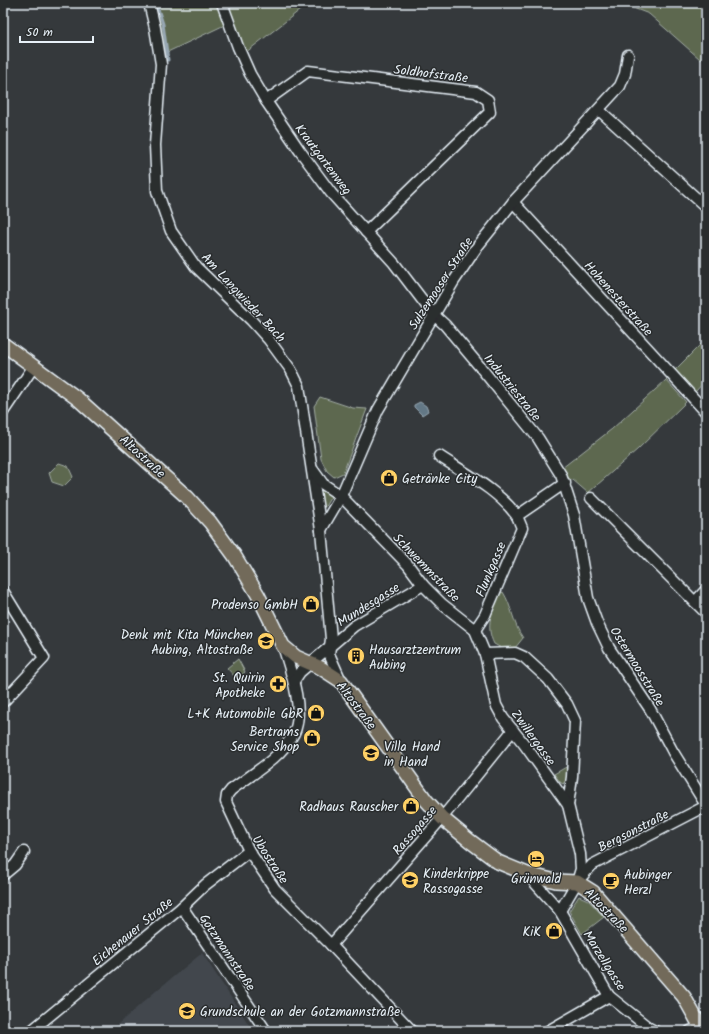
<svg xmlns="http://www.w3.org/2000/svg" width="709" height="1034" font-family="Kalam,sans-serif">
<style>
.built{fill:#42474d}
.green{fill:#5d6850;stroke:#a2aca4}
.water{fill:#637886;stroke:#98a8b4}
.lines{fill:none;stroke-linecap:round;stroke-linejoin:round}
.stream{stroke:#98a8b4;stroke-width:3}
.minor-casing{stroke:#e8f1f8;stroke-width:13}
.major-casing{stroke:#e8f1f8;stroke-width:16}
.minor{stroke:#2a2d2e;stroke-width:10}
.major{stroke:#726b5a;stroke-width:13}
.labels{text-anchor:middle;stroke-width:3;stroke-linejoin:round;paint-order:stroke}
.street-label{font-size:13px;fill:#e8f1f8;stroke:#2a2d2e}
.poi-label{font-size:13px;fill:#e8f1f8;stroke:#2a2d2e;text-anchor:end}
</style>
<rect width="100%" height="100%" fill="#35393c"/>
<filter id="ink" filterUnits="userSpaceOnUse"><feTurbulence type="fractalNoise" baseFrequency=".025" numOctaves="2"/><feDisplacementMap in="SourceGraphic" scale="8" xChannelSelector="R" yChannelSelector="G"/><feConvolveMatrix kernelMatrix="1 2 1 2 8 2 1 2 1" color-interpolation-filters="sRGB"/></filter>
<g filter="url(#ink)">
<path class="built" d="M 202,953 L 253,1031 L 110,1031 L 156,991 Z"/>
<g class="green">
<path d="M 143,3 L 309,3 L 245,53 L 233,21 L 157,57 L 148,15 Z"/>
<path d="M 620,3 L 706,3 L 706,60 L 700,59 L 649,14 Z"/>
<path d="M 706,339 L 706,380 L 695,392 L 674,371 Z"/>
<path d="M 666,380 L 686,402 L 638,449 L 588,493 L 573,480 L 566,479 L 562,468 L 612,429 Z"/>
<path d="M 320,397 L 353,408 L 367,409 L 343,473 L 334,477 L 327,471 L 321,459 L 314,406 Z"/>
<path d="M 59,463 L 68,466 L 73,477 L 64,486 L 52,482 L 49,473 Z"/>
<path d="M 322,488 L 332,495 L 324,508 L 321,508 L 319,491 Z"/>
<path d="M 503,592 C 512,606 513,624 523,638 L 515,648 L 505,650 L 494,644 C 485,626 492,611 499,594 Z"/>
<path d="M 238,659 L 245,672 L 237,679 L 227,668 Z"/>
<path d="M 568,766 L 567,779 L 563,784 L 560,782 L 554,774 Z"/>
<path d="M 579,896 L 588,900 L 604,917 L 582,934 L 569,911 Z"/>
</g>
<path class="water" d="M 420,402 L 426,406 L 428,411 L 422,415 L 414,407 L 414,405 Z"/>
<g class="lines">
<path class="stream" d="M 156,3 L 163,24 L 168,60"/>
<defs>
<g id="minor">
<path d="M 149,3 L 155,28 L 161,64 L 155,145 L 157,191 L 171,231 L 196,267 L 251,320 L 269,340 L 291,370 L 299,386 L 321,530 L 331,639 L 329,654 L 341,681"/>
<path d="M 222,3 L 238,47 L 250,74 L 266,101 L 300,151 L 331,193 L 394,263 L 433,314 L 445,325 L 481,368 L 538,438 L 561,475 L 574,515 L 588,598 L 597,623 L 609,648 L 650,709 L 673,752 L 706,805"/>
<path d="M 266,101 L 308,71 L 476,92 L 488,100 L 490,112 L 366,232"/>
<path d="M 599,110 L 706,207"/>
<path d="M 513,202 L 706,412"/>
<path d="M 3,412 L 34,366"/>
<path d="M 439,456 C 466,474 497,489 517,516"/>
<path d="M 313,470 L 323,484 L 341,496 L 408,565 L 423,585 L 442,604 L 475,630 L 485,654 L 515,653 L 524,657 L 548,679 L 567,704 L 575,721 L 572,777 L 568,805 L 580,854 L 581,869 L 577,882"/>
<path d="M 591,498 L 706,613"/>
<path d="M 321,530 L 341,496 L 378,410 L 454,281 L 477,247 L 513,202 L 620,86 L 625,74 L 628,55"/>
<path d="M 3,591 L 44,658 L 3,702"/>
<path d="M 695,602 L 706,590"/>
<path d="M 475,630 L 485,615 L 522,528 L 517,516 L 565,483"/>
<path d="M 283,646 C 290,669 305,710 294,733 C 281,758 252,774 231,790 L 227,795 L 226,802 L 249,851 L 275,889 L 331,945 L 412,1031"/>
<path d="M 485,654 L 496,705 L 503,718 L 524,744 L 568,805"/>
<path d="M 294,681 L 300,672 L 354,626 L 423,585"/>
<path d="M 527,874 L 560,911 L 609,996 L 649,1028 L 655,1031"/>
<path d="M 3,875 L 15,865 L 24,852"/>
<path d="M 182,907 L 266,1031"/>
<path d="M 560,911 L 577,882 L 592,865 L 706,806"/>
<path d="M 331,945 L 442,818 L 513,730"/>
<path d="M 31,1031 L 182,907 L 205,885 L 249,851"/>
<path d="M 548,1031 L 609,996"/>
<path d="M 690,1031 L 701,1027"/>
</g>
<path id="major" d="M 3,344 L 78,399 L 187,497 L 210,522 L 234,555 L 258,595 L 283,646 L 296,657 L 321,668 L 341,681 L 425,799 L 442,818 L 470,841 L 498,862 L 527,874 L 556,881 L 577,882 L 593,892 L 684,997 L 703,1031"/>
</defs>
<use href="#minor" class="minor-casing"/>
<use href="#major" class="major-casing"/>
<use href="#minor" class="minor"/>
<use href="#major" class="major"/>
</g>
</g>
<defs>
<symbol id="shop-disc" viewBox="-11 -11 22 22"><circle r="9.5" fill="#ffd166" stroke="#2a2d2e"/><path d="M-5-2.5h2.3a2.7 3.5 0 0 1 5.4 0H5L5.5 6h-11ZM-1.5-2.5h3a1.5 2.3 0 0 0-3 0Z" fill="#111"/></symbol>
<symbol id="school-disc" viewBox="-11 -11 22 22"><circle r="9.5" fill="#ffd166" stroke="#2a2d2e"/><path d="M0-5L7-2L0 1L-7-2ZM-4 1L0 2.5L4 1V4Q0 6-4 4Z" fill="#111"/></symbol>
<symbol id="building-disc" viewBox="-11 -11 22 22"><circle r="9.5" fill="#ffd166" stroke="#2a2d2e"/><path d="M-4-6H4V6H1V3H-1V6H-4ZM-2.5-4.3h1.7v1.8h-1.7ZM.8-4.3h1.7v1.8H.8ZM-2.5-1h1.7V.8h-1.7ZM.8-1h1.7V.8H.8Z" fill="#111"/></symbol>
<symbol id="pharmacy-disc" viewBox="-11 -11 22 22"><circle r="9.5" fill="#ffd166" stroke="#2a2d2e"/><path d="M-2-6h4v4h4v4h-4v4h-4v-4h-4v-4h4Z" fill="#111"/></symbol>
<symbol id="hotel-disc" viewBox="-11 -11 22 22"><circle r="9.5" fill="#ffd166" stroke="#2a2d2e"/><path d="M-6-4.5h1.5V1H6V5H4.5V3h-9V5H-6ZM-4 0a1.8 1.8 0 1 1 3.6 0ZM.5 0V-2.5h3Q6-2.5 6 0Z" fill="#111"/></symbol>
<symbol id="cafe-disc" viewBox="-11 -11 22 22"><circle r="9.5" fill="#ffd166" stroke="#2a2d2e"/><path d="M-5.5-4.5H6V0H3Q3 3.5 0 3.5H-2.5Q-5.5 3.5-5.5 0ZM3-3.2v2h1.7v-2ZM-6 4.5H4V6H-6Z" fill="#111"/></symbol>
</defs>
<g fill-rule="evenodd">
<use href="#shop-disc" x="379" y="468" width="20" height="20"/>
<use href="#shop-disc" x="301" y="594" width="20" height="20"/>
<use href="#school-disc" x="256" y="631" width="20" height="20"/>
<use href="#building-disc" x="346" y="646" width="20" height="20"/>
<use href="#pharmacy-disc" x="268" y="674" width="20" height="20"/>
<use href="#shop-disc" x="306" y="703" width="20" height="20"/>
<use href="#shop-disc" x="302" y="728" width="20" height="20"/>
<use href="#school-disc" x="361" y="743" width="20" height="20"/>
<use href="#shop-disc" x="401" y="796" width="20" height="20"/>
<use href="#hotel-disc" x="526" y="849" width="20" height="20"/>
<use href="#school-disc" x="400" y="870" width="20" height="20"/>
<use href="#cafe-disc" x="601" y="871" width="20" height="20"/>
<use href="#shop-disc" x="544" y="921" width="20" height="20"/>
<use href="#school-disc" x="177" y="1001" width="20" height="20"/>
</g>
<g class="labels">
<g class="street-label">
<text transform="translate(431 73) rotate(7)" y="5">Soldhofstraße</text>
<text transform="translate(324 159) rotate(53)" y="5">Krautgartenweg</text>
<text transform="translate(440 283) rotate(-57)" y="5">Sulzemooser Straße</text>
<text transform="translate(244 297) rotate(47)" y="5">Am Langwieder Bach</text>
<text transform="translate(619 298) rotate(48)" y="5">Hohenesterstraße</text>
<text transform="translate(513 387) rotate(51)" y="5">Industriestraße</text>
<text transform="translate(143 456) rotate(42)" y="5">Altostraße</text>
<text transform="translate(427 567) rotate(46)" y="5">Schwemmstraße</text>
<text transform="translate(490 569) rotate(-67)" y="5">Flunkgasse</text>
<text transform="translate(368 604) rotate(-32)" y="5">Mundesgasse</text>
<text transform="translate(638 666) rotate(58)" y="5">Ostermoosstraße</text>
<text transform="translate(357 705) rotate(53)" y="5">Altostraße</text>
<text transform="translate(534 737) rotate(54)" y="5">Zwillergasse</text>
<text transform="translate(414 830) rotate(-49)" y="5">Rassogasse</text>
<text transform="translate(633 830) rotate(-27)" y="5">Bergsonstraße</text>
<text transform="translate(271 859) rotate(57)" y="5">Ubostraße</text>
<text transform="translate(607 910) rotate(46)" y="5">Altostraße</text>
<text transform="translate(132 931) rotate(-39)" y="5">Eichenauer Straße</text>
<text transform="translate(228 952) rotate(56)" y="5">Gotzmannstraße</text>
<text transform="translate(605 960) rotate(58)" y="5">Marzellgasse</text>
</g>
<g class="poi-label">
<text x="402" y="483" text-anchor="start">Getränke City</text>
<text x="298" y="609">Prodenso GmbH</text>
<text x="253" y="639">Denk mit Kita München<tspan x="253" dy="15">Aubing, Altostraße</tspan></text>
<text x="369" y="654" text-anchor="start">Hausarztzentrum<tspan x="369" dy="15">Aubing</tspan></text>
<text x="265" y="682">St. Quirin<tspan x="265" dy="15">Apotheke</tspan></text>
<text x="303" y="718">L+K Automobile GbR</text>
<text x="299" y="736">Bertrams<tspan x="299" dy="15">Service Shop</tspan></text>
<text x="384" y="751" text-anchor="start">Villa Hand<tspan x="384" dy="15">in Hand</tspan></text>
<text x="398" y="811">Radhaus Rauscher</text>
<text x="423" y="878" text-anchor="start">Kinderkrippe<tspan x="423" dy="15">Rassogasse</tspan></text>
<text x="624" y="879" text-anchor="start">Aubinger<tspan x="624" dy="15">Herzl</tspan></text>
<text x="536" y="883" text-anchor="middle">Grünwald</text>
<text x="541" y="936">KiK</text>
<text x="200" y="1016" text-anchor="start">Grundschule an der Gotzmannstraße</text>
</g>
</g>
<rect width="709" height="1034" fill="none" stroke="#2a2d2e" stroke-width="16"/>
<rect x="8" y="8" width="693" height="1018" fill="none" stroke="#e8f1f8" stroke-width="1.5" filter="url(#ink)"/>
<path d="M20 36v6h73v-6" fill="none" stroke="#e8f1f8" stroke-width="2"/>
<text x="26" y="36" font-size="12" fill="#e8f1f8" stroke="#2a2d2e" stroke-width="3" paint-order="stroke">50 m</text>
</svg>
